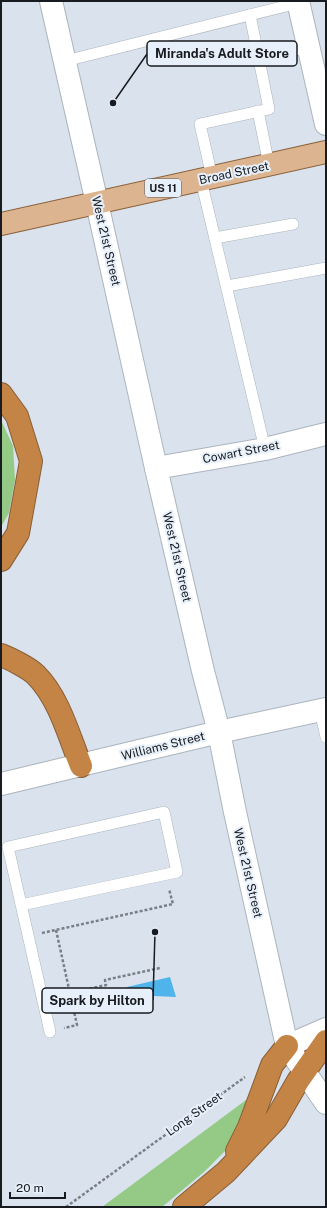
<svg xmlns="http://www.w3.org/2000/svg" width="327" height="1208" font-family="'Public Sans',sans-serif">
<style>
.green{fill:#94ca85}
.water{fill:#4eb4eb}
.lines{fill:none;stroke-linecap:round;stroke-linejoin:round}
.lane-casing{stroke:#abb4bd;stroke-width:12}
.street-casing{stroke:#abb4bd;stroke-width:24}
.secondary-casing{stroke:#abb4bd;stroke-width:24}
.primary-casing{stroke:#885f38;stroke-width:24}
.highway-casing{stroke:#885f38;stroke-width:24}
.path{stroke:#797f86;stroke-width:2.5;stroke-dasharray:3 2;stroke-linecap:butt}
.lane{stroke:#fff;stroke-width:11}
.street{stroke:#fff;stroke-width:22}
.secondary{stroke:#fff;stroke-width:22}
.primary{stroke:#dcb590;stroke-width:22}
.highway{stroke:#c48446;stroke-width:22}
.labels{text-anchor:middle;stroke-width:4;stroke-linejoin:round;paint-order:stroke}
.shield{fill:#e7f0fa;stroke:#565b61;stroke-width:1}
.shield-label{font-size:11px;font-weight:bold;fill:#181b1f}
.street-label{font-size:12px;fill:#181b1f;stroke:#e7f0fa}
.leader{fill:none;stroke:#181b1f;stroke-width:1.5}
.callout-dot{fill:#181b1f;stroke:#e7f0fa;stroke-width:1.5}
.callout{fill:#e7f0fa;stroke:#181b1f;stroke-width:1.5}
.callout-label{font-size:13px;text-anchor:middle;font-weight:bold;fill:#181b1f}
</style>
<rect width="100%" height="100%" fill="#dae3ed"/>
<g class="green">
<path d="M 1,420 L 13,446 L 15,480 L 9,513 L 1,527 Z"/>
<path d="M 250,1097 L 231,1145 L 204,1172 L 162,1207 L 102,1207 Z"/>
</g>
<path class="water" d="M 170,977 L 176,997 L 154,996 L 148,1006 L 134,1010 L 127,987 Z"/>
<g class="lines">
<defs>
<g id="lane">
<path d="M 259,59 L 308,47"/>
<path d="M 65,61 L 298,3"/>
<path d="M 258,111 L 269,165"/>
<path d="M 212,177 L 200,124 L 269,109 L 250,15"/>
<path d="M 201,180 L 265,449"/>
<path d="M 215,238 L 293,224"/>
<path d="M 227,286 L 326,268"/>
<path d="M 320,710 L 326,737"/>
<path d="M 21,905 L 177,872 L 164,812 L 8,847 L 50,1032"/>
</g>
<g id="street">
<path d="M 51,1 L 97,203"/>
<path d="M 156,468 L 265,449 L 326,434"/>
</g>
<g id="secondary">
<path d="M 298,1 L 326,124"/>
<path d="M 97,203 L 156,468 L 203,671 L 219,732 L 235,812 L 287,1046 L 326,1103"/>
<path d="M 1,784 L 219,732 L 326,709"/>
<path d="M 287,1046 L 326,1029"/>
</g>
<path id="primary" d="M 1,224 L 326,152"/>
<g id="highway">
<path d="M 1,394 L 17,416 L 31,461 L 18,533 L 1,560"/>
<path d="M 1,655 C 11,659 29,668 36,675 C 59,698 69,736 81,766"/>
<path d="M 237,1151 L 249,1127 L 272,1065 L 287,1046"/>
<path d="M 184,1207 L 226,1172 L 276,1119 L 298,1081 L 326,1041"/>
</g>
</defs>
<use href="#lane" class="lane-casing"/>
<use href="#street" class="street-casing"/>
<use href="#secondary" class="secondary-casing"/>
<use href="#primary" class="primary-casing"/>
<use href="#highway" class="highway-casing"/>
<g class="path">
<path d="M 56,930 L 77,1025 L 64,1028"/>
<path d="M 42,933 L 173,904 L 169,889"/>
<path d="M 70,993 L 106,985 L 105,980 L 160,968"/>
<path d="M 66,1207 L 245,1077"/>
</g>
<use href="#lane" class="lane"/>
<use href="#street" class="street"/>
<use href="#secondary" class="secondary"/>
<use href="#primary" class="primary"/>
<use href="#highway" class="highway"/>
</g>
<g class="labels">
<rect class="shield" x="145" y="179" width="36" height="18" rx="3"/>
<g class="shield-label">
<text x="163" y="192">US 11</text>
</g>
<g class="street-label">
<text transform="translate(234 173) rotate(-12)" y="4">Broad Street</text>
<text transform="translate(106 241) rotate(77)" y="4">West 21st Street</text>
<text transform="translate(241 452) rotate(-11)" y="4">Cowart Street</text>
<text transform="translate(177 557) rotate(77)" y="4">West 21st Street</text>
<text transform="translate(163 746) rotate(-14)" y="4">Williams Street</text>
<text transform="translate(248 873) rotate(77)" y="4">West 21st Street</text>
<text transform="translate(194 1114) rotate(-36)" y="4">Long Street</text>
</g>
</g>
<path class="leader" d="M113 103L147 54M155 932L153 1000"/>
<g class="callout-dot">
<circle cx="113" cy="103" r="4"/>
<circle cx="155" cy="932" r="4"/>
</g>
<g class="callout">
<rect x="147" y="41" width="150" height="25" rx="4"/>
<rect x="42" y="988" width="111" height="25" rx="4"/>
</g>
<g class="callout-label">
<text x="222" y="58">Miranda's Adult Store</text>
<text x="97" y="1005">Spark by Hilton</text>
</g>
<rect width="327" height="1208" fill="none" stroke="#181b1f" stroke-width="4"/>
<path d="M10 1192v6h55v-6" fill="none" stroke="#181b1f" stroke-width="2"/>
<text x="16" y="1192" font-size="12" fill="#181b1f" stroke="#e7f0fa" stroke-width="3" paint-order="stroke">20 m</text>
</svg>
